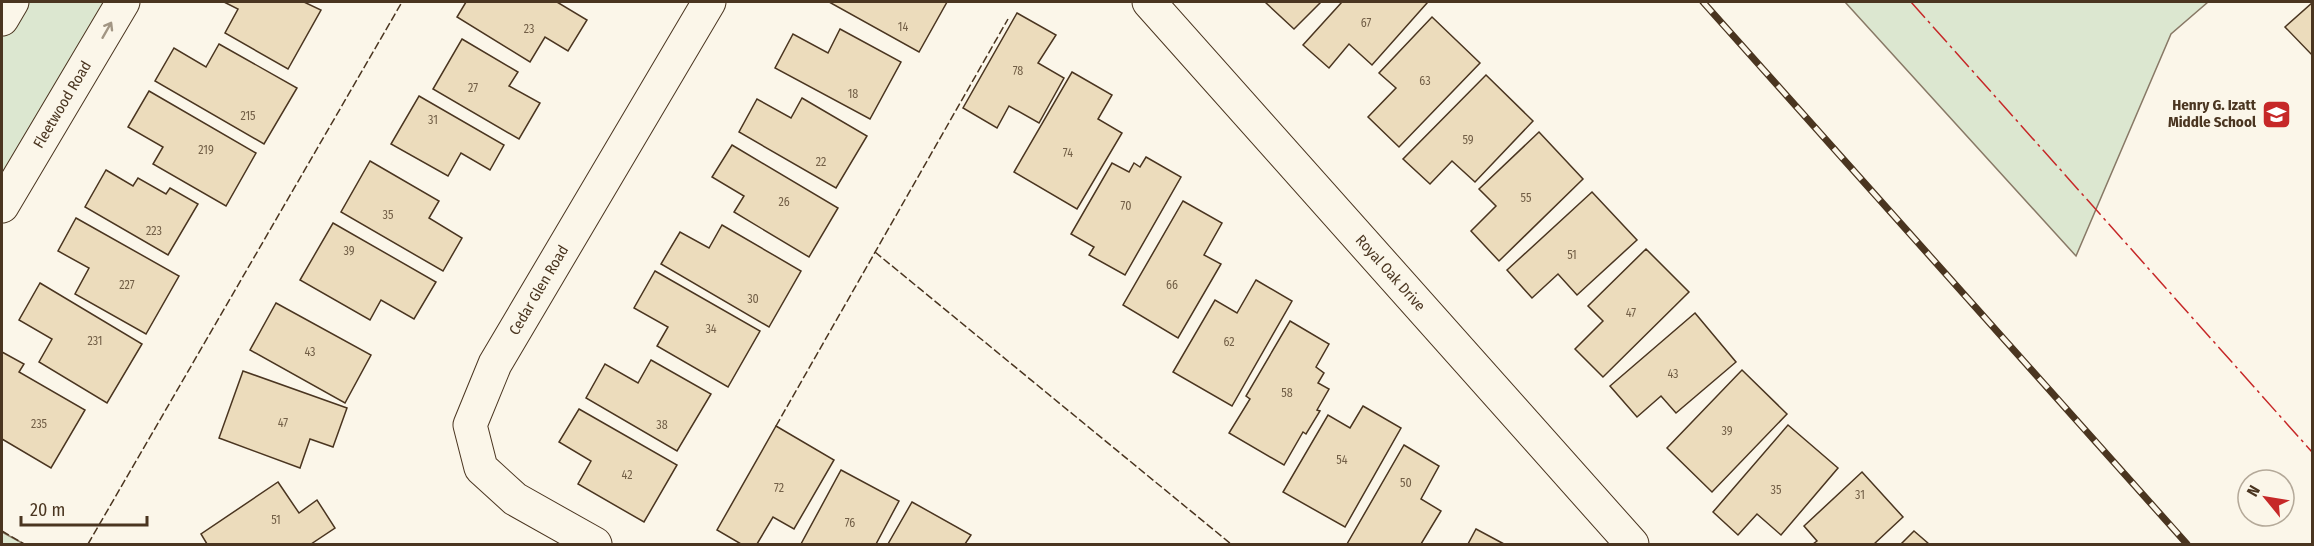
<svg xmlns="http://www.w3.org/2000/svg" width="2314" height="546" font-family="'Fira Sans Condensed',sans-serif">
<style>
.green{fill:#dce7d0;stroke:#887966;stroke-width:1.5}
.building{fill:#ecdcbc;stroke:#4a3520;stroke-width:1.5}
.lines{fill:none;stroke-linecap:round;stroke-linejoin:round}
.street-casing{stroke:#4a3520;stroke-width:35}
.street{stroke:#fbf6e9;stroke-width:33}
.rail-casing{stroke:#4a3520;stroke-width:7}
.rail{stroke:#fbf6e9;stroke-width:4.5;stroke-dasharray:14;stroke-linecap:butt}
.fence{stroke:#4a3520;stroke-width:1.5;stroke-dasharray:8 3;stroke-linecap:butt}
.power{stroke:#c62828;stroke-width:1.5;stroke-dasharray:21 4.5 3 4.5;stroke-linecap:butt}
.oneway{stroke:#a29684}
.labels{text-anchor:middle;stroke-width:4.5;stroke-linejoin:round;paint-order:stroke}
.number-label{font-size:12px;fill:#725f47}
.street-label{font-size:15px;fill:#4a3520;stroke:#fbf6e9}
.poi-label{font-size:15px;font-weight:bold;fill:#4a3520;stroke:#fbf6e9;text-anchor:end}
</style>
<rect width="100%" height="100%" fill="#fbf6e9"/>
<g class="green">
<path d="M 2,2 L 123,2 L 2,206 Z"/>
<path d="M 1845,2 L 2208,2 L 2171,34 L 2076,256 Z"/>
<path d="M 2,532 L 24,544 L 2,544 Z"/>
</g>
<g class="building">
<path d="M 224,2 L 304,2 L 321,10 L 288,69 L 225,33 L 238,9 Z"/>
<path d="M 466,2 L 557,2 L 587,20 L 568,51 L 545,37 L 530,62 L 457,17 Z"/>
<path d="M 829,2 L 947,2 L 919,52 Z"/>
<path d="M 1265,2 L 1321,2 L 1294,29 Z"/>
<path d="M 1342,2 L 1426,2 L 1427,3 L 1372,65 L 1349,44 L 1329,68 L 1303,45 Z"/>
<path d="M 2312,3 L 2312,55 L 2285,27 Z"/>
<path d="M 1017,13 L 1056,35 L 1038,63 L 1064,78 L 1039,123 L 1009,106 L 997,128 L 963,108 Z"/>
<path d="M 1432,17 L 1480,63 L 1399,147 L 1368,117 L 1396,88 L 1379,73 Z"/>
<path d="M 840,29 L 901,62 L 870,119 L 775,68 L 793,34 L 828,53 Z"/>
<path d="M 462,39 L 518,72 L 509,86 L 540,103 L 519,139 L 433,89 Z"/>
<path d="M 219,44 L 297,88 L 264,144 L 155,81 L 174,48 L 206,67 Z"/>
<path d="M 1072,72 L 1112,95 L 1098,119 L 1122,133 L 1077,209 L 1014,172 Z"/>
<path d="M 1486,75 L 1533,121 L 1475,182 L 1452,161 L 1430,184 L 1403,159 Z"/>
<path d="M 149,91 L 256,153 L 226,206 L 153,164 L 163,147 L 128,127 Z"/>
<path d="M 419,96 L 504,145 L 490,170 L 461,153 L 448,176 L 391,144 Z"/>
<path d="M 802,98 L 867,136 L 836,188 L 739,132 L 757,99 L 791,118 Z"/>
<path d="M 1539,132 L 1583,179 L 1499,261 L 1471,231 L 1496,206 L 1479,189 Z"/>
<path d="M 732,145 L 838,208 L 809,257 L 734,212 L 744,196 L 712,177 Z"/>
<path d="M 1146,157 L 1181,177 L 1125,275 L 1089,255 L 1094,247 L 1071,234 L 1112,163 L 1129,172 L 1134,163 L 1140,167 Z"/>
<path d="M 370,161 L 439,201 L 429,218 L 462,238 L 443,271 L 341,212 Z"/>
<path d="M 106,170 L 133,186 L 138,178 L 166,194 L 170,188 L 198,204 L 168,255 L 85,207 Z"/>
<path d="M 1592,192 L 1637,240 L 1577,295 L 1558,274 L 1532,298 L 1507,270 Z"/>
<path d="M 1183,201 L 1222,223 L 1204,255 L 1221,264 L 1178,338 L 1123,305 Z"/>
<path d="M 76,218 L 179,276 L 146,334 L 75,294 L 89,268 L 58,251 Z"/>
<path d="M 333,223 L 436,282 L 414,319 L 381,300 L 370,320 L 300,280 Z"/>
<path d="M 722,225 L 801,271 L 769,327 L 661,264 L 680,232 L 709,248 Z"/>
<path d="M 1646,249 L 1689,292 L 1603,377 L 1575,349 L 1603,321 L 1588,306 Z"/>
<path d="M 655,271 L 760,331 L 728,387 L 657,346 L 668,327 L 634,308 Z"/>
<path d="M 1256,280 L 1292,301 L 1232,406 L 1173,372 L 1215,300 L 1237,313 Z"/>
<path d="M 40,283 L 142,344 L 107,403 L 39,362 L 52,339 L 19,320 Z"/>
<path d="M 276,303 L 371,355 L 345,403 L 250,350 Z"/>
<path d="M 1695,313 L 1736,362 L 1676,413 L 1661,396 L 1637,417 L 1610,386 Z"/>
<path d="M 1290,321 L 1329,344 L 1316,367 L 1324,373 L 1318,383 L 1329,389 L 1317,410 L 1320,411 L 1306,434 L 1303,432 L 1284,465 L 1229,433 L 1250,399 L 1246,396 Z"/>
<path d="M 2,352 L 24,364 L 19,372 L 85,410 L 51,468 L 2,439 Z"/>
<path d="M 651,360 L 711,394 L 677,451 L 586,398 L 605,364 L 638,383 Z"/>
<path d="M 1742,370 L 1787,414 L 1712,492 L 1667,448 Z"/>
<path d="M 243,371 L 347,408 L 333,447 L 310,439 L 300,468 L 219,438 Z"/>
<path d="M 1363,406 L 1401,428 L 1345,527 L 1283,492 L 1328,415 L 1350,428 Z"/>
<path d="M 579,409 L 677,465 L 644,522 L 578,484 L 591,461 L 559,442 Z"/>
<path d="M 1788,425 L 1838,468 L 1781,535 L 1757,514 L 1738,535 L 1713,512 Z"/>
<path d="M 776,426 L 834,460 L 794,529 L 773,517 L 757,544 L 741,544 L 717,530 Z"/>
<path d="M 1404,445 L 1439,466 L 1421,499 L 1441,511 L 1421,544 L 1347,544 Z"/>
<path d="M 841,470 L 899,501 L 876,544 L 801,544 Z"/>
<path d="M 1862,472 L 1903,517 L 1874,544 L 1813,544 L 1817,541 L 1804,526 Z"/>
<path d="M 278,482 L 299,513 L 317,500 L 335,528 L 311,544 L 207,544 L 201,534 Z"/>
<path d="M 912,502 L 971,535 L 965,544 L 888,544 Z"/>
<path d="M 1476,529 L 1504,544 L 1468,544 Z"/>
<path d="M 1914,531 L 1929,544 L 1901,544 Z"/>
</g>
<g class="lines">
<defs>
<g id="street">
<path id="s1" d="M 1149,2 L 1632,544"/>
<path d="M 2,19 L 12,2"/>
<path id="s2" d="M 2,206 L 123,2"/>
<path id="s3" d="M 595,544 L 515,499 L 481,468 L 470,425 L 495,364 L 709,2"/>
</g>
</defs>
<use href="#street" class="street-casing"/>
<use href="#street" class="street"/>
<defs>
<path id="rail" d="M 1703,2 L 2187,544"/>
</defs>
<use href="#rail" class="rail-casing"/>
<use href="#rail" class="rail"/>
<g class="fence">
<path d="M 875,252 L 1231,544"/>
<path d="M 776,426 L 1008,19"/>
<path d="M 2,531 L 24,544"/>
<path d="M 88,544 L 402,2"/>
</g>
<path class="power" d="M 1911,2 L 2312,452"/>
</g>
<defs><path id="oneway-shaft" d="M-6 0H5M1.5-3L5.5 0L1.5 3" fill="none" stroke-width="1.6" stroke-linecap="round" stroke-linejoin="round" transform="scale(1.5)"/></defs>
<use class="oneway" href="#oneway-shaft" transform="translate(107 30) rotate(-60)"/>
<defs>
<symbol id="school-square" viewBox="-11 -11 22 22"><rect x="-9" y="-9" width="18" height="18" rx="4" fill="#c62828" stroke="#fbf6e9"/><path d="M0-5L7-2L0 1L-7-2ZM-4 1L0 2.5L4 1V4Q0 6-4 4Z" fill="#fff"/></symbol>
</defs>
<g fill-rule="evenodd">
<use href="#school-square" x="2260" y="98" width="33" height="33"/>
</g>
<g class="labels">
<g class="number-label">
<text x="1366" y="27">67</text>
<text x="903" y="31">14</text>
<text x="529" y="33">23</text>
<text x="1018" y="75">78</text>
<text x="1425" y="85">63</text>
<text x="473" y="92">27</text>
<text x="853" y="98">18</text>
<text x="248" y="120">215</text>
<text x="433" y="124">31</text>
<text x="1468" y="144">59</text>
<text x="206" y="154">219</text>
<text x="1068" y="157">74</text>
<text x="821" y="166">22</text>
<text x="1526" y="202">55</text>
<text x="784" y="206">26</text>
<text x="1126" y="210">70</text>
<text x="388" y="219">35</text>
<text x="154" y="235">223</text>
<text x="349" y="255">39</text>
<text x="1572" y="259">51</text>
<text x="127" y="289">227</text>
<text x="1172" y="289">66</text>
<text x="753" y="303">30</text>
<text x="1631" y="317">47</text>
<text x="711" y="333">34</text>
<text x="95" y="345">231</text>
<text x="1229" y="346">62</text>
<text x="310" y="356">43</text>
<text x="1673" y="378">43</text>
<text x="1287" y="397">58</text>
<text x="283" y="427">47</text>
<text x="39" y="428">235</text>
<text x="662" y="429">38</text>
<text x="1727" y="435">39</text>
<text x="1342" y="464">54</text>
<text x="627" y="479">42</text>
<text x="1406" y="487">50</text>
<text x="779" y="492">72</text>
<text x="1776" y="494">35</text>
<text x="1860" y="499">31</text>
<text x="276" y="524">51</text>
<text x="850" y="527">76</text>
</g>
<g class="street-label">
<text dy="5" stroke="none"><textPath href="#s2" startOffset="118">Fleetwood Road</textPath></text>
<text dy="5" stroke="none"><textPath href="#s1" startOffset="363">Royal Oak Drive</textPath></text>
<text dy="5" stroke="none"><textPath href="#s3" startOffset="334">Cedar Glen Road</textPath></text>
</g>
<g class="poi-label">
<text x="2256" y="110">Henry G. Izatt<tspan x="2256" dy="17">Middle School</tspan></text>
</g>
</g>
<rect width="2314" height="546" fill="none" stroke="#4a3520" stroke-width="6"/>
<g transform="translate(2266 498) rotate(300)"><circle r="28" fill="#fbf6e9" stroke="#b4a999" stroke-width="1.5"/>
<path d="M0-4.5L10 22L0 15L-10 22Z" fill="#c62828"/>
<text y="-9" font-size="16" font-weight="bold" text-anchor="middle" fill="#4a3520">N</text>
</g>
<path d="M21 516v9h126v-9" fill="none" stroke="#4a3520" stroke-width="3"/>
<text x="30" y="516" font-size="18" fill="#4a3520" stroke="#fbf6e9" stroke-width="4.5" paint-order="stroke">20 m</text>
</svg>
